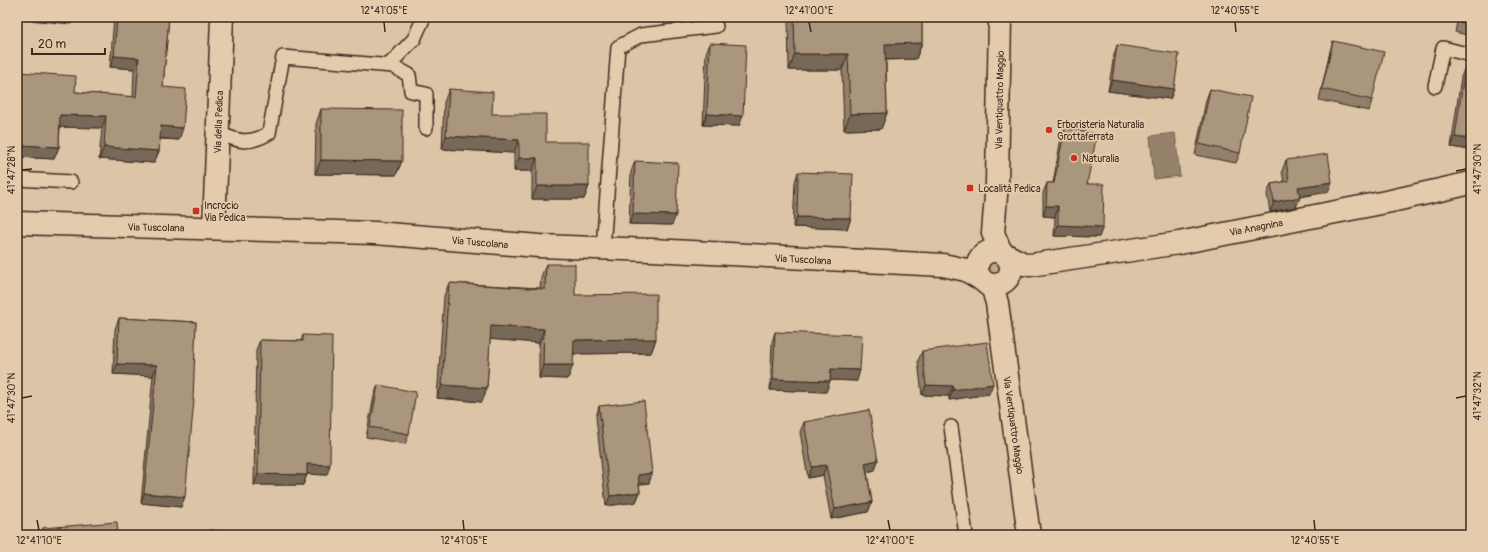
<svg xmlns="http://www.w3.org/2000/svg" width="1488" height="552" font-family="Pangolin,sans-serif">
<style>
.green{fill:#bfa88d;stroke:#7d6956}
.water{fill:#96816a;stroke:#725e4c}
.lines{fill:none;stroke-linecap:round;stroke-linejoin:round}
.service-casing{stroke:#3b2a1e;stroke-width:16}
.minor-casing{stroke:#3b2a1e;stroke-width:25}
.secondary-casing{stroke:#3b2a1e;stroke-width:25}
.service{stroke:#e3cbac;stroke-width:13}
.minor{stroke:#e3cbac;stroke-width:22}
.secondary{stroke:#e3cbac;stroke-width:22}
.wall{fill:#92806c;stroke:#3b2a1e}
.shaded-wall{fill:#776858;stroke:#3b2a1e}
.building{fill:#aa957d;stroke:#3b2a1e}
.ticks{fill:none;stroke:#3b2a1e;stroke-width:1.5}
.poi-dot{fill:#c8321e;stroke:#e3cbac;stroke-width:1.5}
.labels{text-anchor:middle;stroke-width:3.5;stroke-linejoin:round;paint-order:stroke}
.street-label{font-size:10px;fill:#3b2a1e;stroke:#e3cbac}
.poi-label{font-size:10px;fill:#3b2a1e;stroke:#e3cbac;text-anchor:start}
.neatline{fill:none;stroke:#3b2a1e;stroke-width:1.5}
.ticks-label{font-size:10px;text-anchor:middle;fill:#3b2a1e}
</style>
<rect width="100%" height="100%" fill="#dcc5a6"/>
<filter id="ink" filterUnits="userSpaceOnUse"><feTurbulence type="fractalNoise" baseFrequency=".025" numOctaves="2"/><feDisplacementMap in="SourceGraphic" scale="8" xChannelSelector="R" yChannelSelector="G"/><feConvolveMatrix kernelMatrix="1 2 1 2 8 2 1 2 1" color-interpolation-filters="sRGB"/></filter>
<g filter="url(#ink)">
<path class="green" d="M 993,253 L 1009,268 L 1007,277 L 999,283 L 979,267 L 984,257 Z"/>
<path class="water" d="M 1175,133 L 1180,176 L 1154,179 L 1150,136 Z"/>
<g class="lines">
<defs>
<g id="service">
<path d="M 389,65 L 414,39 L 424,17"/>
<path d="M 1435,86 L 1443,48 L 1471,55"/>
<path d="M 217,132 C 238,142 249,145 269,133 L 283,57 L 393,66 L 409,75 L 411,91 L 426,94 L 426,128"/>
<path d="M 17,179 L 71,182"/>
<path d="M 603,248 L 618,47 L 641,35 L 716,26"/>
<path d="M 951,427 L 966,535"/>
</g>
<path id="minor" d="M 214,228 L 222,17"/>
<g id="secondary">
<path d="M 1000,17 L 997,183 L 993,233 L 1001,252"/>
<path d="M 17,223 L 375,233 L 539,246 L 652,250 L 943,265 L 966,270 L 981,279"/>
<circle cx="994" cy="268" r="17"/>
<path d="M 1006,255 L 1024,264 L 1030,265 L 1179,243 L 1391,201 L 1471,183"/>
<path d="M 987,284 L 993,289 L 997,303 L 1029,535"/>
</g>
</defs>
<use href="#service" class="service-casing"/>
<use href="#minor" class="minor-casing"/>
<use href="#secondary" class="secondary-casing"/>
<use href="#service" class="service"/>
<use href="#minor" class="minor"/>
<use href="#secondary" class="secondary"/>
</g>
<g class="wall">
<path d="M 114,17 L 169,17 L 163,87 L 179,140 L 160,139 L 159,151 L 154,163 L 99,159 L 102,128 L 60,127 L 59,147 L 54,159 L 17,157 L 17,72 L 75,92 L 133,97 L 134,69 L 110,67 Z"/>
<path d="M 788,17 L 922,17 L 922,43 L 916,59 L 886,60 L 887,113 L 881,129 L 844,130 L 842,70 L 789,70 Z"/>
<path d="M 1458,17 L 1471,17 L 1471,36 L 1455,32 Z"/>
<path d="M 1333,41 L 1372,100 L 1369,111 L 1319,100 L 1330,51 Z"/>
<path d="M 710,43 L 739,126 L 703,125 L 706,53 Z"/>
<path d="M 1117,45 L 1174,89 L 1170,99 L 1108,91 L 1114,55 Z"/>
<path d="M 1465,67 L 1471,150 L 1451,147 L 1461,77 Z"/>
<path d="M 449,89 L 492,114 L 546,142 L 589,186 L 584,199 L 532,199 L 532,171 L 514,171 L 514,153 L 442,149 L 444,102 Z"/>
<path d="M 1210,89 L 1240,153 L 1236,163 L 1195,155 L 1206,100 Z"/>
<path d="M 321,109 L 402,161 L 396,175 L 315,174 L 316,124 Z"/>
<path d="M 1065,128 L 1087,184 L 1099,237 L 1054,236 L 1055,217 L 1043,216 L 1043,193 L 1047,183 L 1053,183 L 1061,138 Z"/>
<path d="M 1286,160 L 1328,192 L 1300,197 L 1296,207 L 1270,212 L 1267,194 L 1271,184 L 1284,182 L 1282,171 Z"/>
<path d="M 635,161 L 672,225 L 629,224 L 631,172 Z"/>
<path d="M 798,172 L 851,218 L 847,229 L 793,227 L 795,182 Z"/>
<path d="M 546,264 L 575,295 L 656,339 L 651,353 L 573,354 L 568,379 L 539,378 L 539,343 L 490,339 L 487,388 L 482,402 L 437,398 L 444,296 L 449,283 L 540,288 L 541,277 Z"/>
<path d="M 119,318 L 196,322 L 181,507 L 141,503 L 153,376 L 113,374 L 115,329 Z"/>
<path d="M 775,332 L 857,381 L 830,380 L 826,392 L 770,390 L 772,342 Z"/>
<path d="M 303,335 L 327,475 L 307,474 L 303,485 L 254,485 L 256,350 L 260,340 L 301,341 Z"/>
<path d="M 922,351 L 989,394 L 949,400 L 949,396 L 922,395 L 918,361 Z"/>
<path d="M 378,385 L 409,434 L 405,444 L 366,437 L 374,396 Z"/>
<path d="M 599,406 L 652,473 L 649,483 L 639,484 L 640,492 L 636,502 L 606,506 L 596,417 Z"/>
<path d="M 804,422 L 878,460 L 875,470 L 867,472 L 872,502 L 868,512 L 831,519 L 823,475 L 808,478 L 800,432 Z"/>
<path d="M 43,528 L 118,535 L 40,535 Z"/>
</g>
<g class="shaded-wall">
<path d="M 17,17 L 74,17 L 72,24 L 17,19 Z"/>
<path d="M 922,43 L 916,59 L 879,60 L 885,44 Z"/>
<path d="M 795,54 L 848,54 L 842,70 L 789,70 Z"/>
<path d="M 114,56 L 139,58 L 134,69 L 110,67 Z"/>
<path d="M 1112,80 L 1174,89 L 1170,99 L 1108,91 Z"/>
<path d="M 887,113 L 881,129 L 844,130 L 850,114 Z"/>
<path d="M 17,114 L 19,114 L 17,119 Z"/>
<path d="M 707,114 L 743,116 L 739,126 L 703,125 Z"/>
<path d="M 60,115 L 106,116 L 102,128 L 56,127 Z"/>
<path d="M 161,126 L 183,128 L 179,140 L 156,138 Z"/>
<path d="M 446,136 L 519,140 L 514,153 L 442,149 Z"/>
<path d="M 1455,137 L 1471,139 L 1471,150 L 1451,147 Z"/>
<path d="M 18,145 L 59,147 L 54,159 L 17,157 L 17,147 Z"/>
<path d="M 104,147 L 159,151 L 154,163 L 99,159 Z"/>
<path d="M 519,158 L 537,158 L 532,171 L 514,171 Z"/>
<path d="M 321,160 L 402,161 L 396,175 L 315,174 Z"/>
<path d="M 1332,182 L 1328,192 L 1295,197 L 1298,187 Z"/>
<path d="M 537,186 L 589,186 L 584,199 L 532,199 Z"/>
<path d="M 1300,197 L 1296,207 L 1270,212 L 1274,202 Z"/>
<path d="M 1046,206 L 1058,206 L 1055,217 L 1043,216 Z"/>
<path d="M 633,214 L 676,215 L 672,225 L 629,224 Z"/>
<path d="M 797,217 L 851,218 L 847,229 L 793,227 Z"/>
<path d="M 1058,225 L 1103,227 L 1099,237 L 1054,236 Z"/>
<path d="M 491,326 L 544,329 L 539,343 L 486,339 Z"/>
<path d="M 656,339 L 651,353 L 569,354 L 574,340 Z"/>
<path d="M 117,364 L 157,365 L 153,376 L 113,374 Z"/>
<path d="M 543,365 L 573,365 L 568,379 L 539,378 Z"/>
<path d="M 831,369 L 860,370 L 857,381 L 827,380 Z"/>
<path d="M 773,379 L 830,381 L 826,392 L 770,390 Z"/>
<path d="M 993,384 L 989,394 L 949,400 L 953,390 Z"/>
<path d="M 442,385 L 487,388 L 482,402 L 437,398 Z"/>
<path d="M 926,385 L 953,386 L 949,396 L 922,395 Z"/>
<path d="M 878,460 L 875,470 L 861,473 L 865,463 Z"/>
<path d="M 307,464 L 330,465 L 327,475 L 303,474 Z"/>
<path d="M 826,465 L 823,475 L 808,478 L 812,467 Z"/>
<path d="M 652,473 L 649,483 L 634,485 L 638,475 Z"/>
<path d="M 258,474 L 307,475 L 303,485 L 254,485 Z"/>
<path d="M 640,492 L 636,502 L 606,506 L 610,496 Z"/>
<path d="M 144,493 L 185,497 L 181,507 L 141,503 Z"/>
<path d="M 872,502 L 868,512 L 831,519 L 835,509 Z"/>
</g>
<g class="building">
<path d="M 117,17 L 169,17 L 163,87 L 186,89 L 183,128 L 161,126 L 159,151 L 104,147 L 106,116 L 60,115 L 59,147 L 18,145 L 19,114 L 17,114 L 17,72 L 76,76 L 75,92 L 136,97 L 139,58 L 114,56 Z"/>
<path d="M 794,17 L 922,17 L 922,43 L 885,44 L 887,113 L 850,114 L 848,54 L 795,54 Z"/>
<path d="M 1459,17 L 1471,17 L 1471,24 L 1458,22 Z"/>
<path d="M 1333,41 L 1384,52 L 1372,100 L 1322,89 Z"/>
<path d="M 710,43 L 746,45 L 743,116 L 707,114 Z"/>
<path d="M 1117,45 L 1179,54 L 1174,89 L 1112,80 Z"/>
<path d="M 1465,67 L 1471,68 L 1471,139 L 1455,137 Z"/>
<path d="M 449,89 L 493,92 L 492,114 L 546,114 L 546,142 L 589,142 L 589,186 L 537,186 L 537,158 L 519,158 L 519,140 L 446,136 Z"/>
<path d="M 1210,89 L 1251,97 L 1240,153 L 1199,144 Z"/>
<path d="M 321,109 L 402,110 L 402,161 L 321,160 Z"/>
<path d="M 1065,128 L 1097,134 L 1087,184 L 1104,184 L 1103,227 L 1058,225 L 1058,206 L 1046,206 L 1047,183 L 1054,183 Z"/>
<path d="M 1328,154 L 1332,182 L 1298,187 L 1300,197 L 1274,202 L 1271,184 L 1289,181 L 1286,160 Z"/>
<path d="M 635,161 L 678,163 L 676,215 L 633,214 Z"/>
<path d="M 798,172 L 853,174 L 851,218 L 797,217 Z"/>
<path d="M 546,264 L 575,264 L 575,295 L 656,294 L 656,339 L 574,340 L 573,365 L 543,365 L 544,329 L 491,326 L 487,388 L 442,385 L 449,283 L 545,289 Z"/>
<path d="M 119,318 L 196,322 L 193,400 L 194,400 L 185,497 L 144,493 L 157,365 L 117,364 Z"/>
<path d="M 775,332 L 862,335 L 860,370 L 831,369 L 830,381 L 773,379 Z"/>
<path d="M 303,335 L 332,336 L 330,465 L 307,464 L 307,475 L 258,474 L 260,340 L 303,341 Z"/>
<path d="M 987,342 L 993,384 L 953,390 L 953,386 L 926,385 L 922,351 Z"/>
<path d="M 378,385 L 416,392 L 409,434 L 370,427 Z"/>
<path d="M 644,401 L 652,473 L 638,475 L 640,492 L 610,496 L 599,406 Z"/>
<path d="M 869,410 L 878,460 L 865,463 L 872,502 L 835,509 L 826,465 L 812,467 L 804,422 Z"/>
<path d="M 117,522 L 118,535 L 43,535 L 43,528 Z"/>
<path d="M 209,530 L 256,532 L 256,535 L 209,535 Z"/>
</g>
</g>
<path class="ticks" d="M 384,22 L 385,32M 809,22 L 811,32M 1235,22 L 1236,32M 22,170 L 32,169M 1456,171 L 1466,169M 22,398 L 32,396M 1456,398 L 1466,396M 37,520 L 39,530M 463,520 L 464,530M 888,520 L 890,530M 1314,520 L 1315,530"/>
<g class="poi-dot">
<circle cx="1049" cy="130" r="4"/>
<circle cx="1074" cy="158" r="4"/>
<rect x="966" y="184" width="8" height="8" rx="2"/>
<rect x="192" y="207" width="8" height="8" rx="2"/>
</g>
<g class="labels">
<g class="street-label">
<text transform="translate(999 100) rotate(-89)" y="4">Via Ventiquattro Maggio</text>
<text transform="translate(218 122) rotate(-88)" y="4">Via della Pedica</text>
<text transform="translate(156 227) rotate(1)" y="4">Via Tuscolana</text>
<text transform="translate(1256 227) rotate(-11)" y="4">Via Anagnina</text>
<text transform="translate(480 242) rotate(5)" y="4">Via Tuscolana</text>
<text transform="translate(803 259) rotate(3)" y="4">Via Tuscolana</text>
<text transform="translate(1014 425) rotate(82)" y="4">Via Ventiquattro Maggio</text>
</g>
<g class="poi-label">
<text x="1057" y="128">Erboristeria Naturalia<tspan x="1057" dy="12">Grottaferrata</tspan></text>
<text x="1082" y="162">Naturalia</text>
<text x="978" y="192">Località Pedica</text>
<text x="204" y="209">Incrocio<tspan x="204" dy="12">Via Pedica</tspan></text>
</g>
</g>
<rect width="1488" height="552" fill="none" stroke="#e3cbac" stroke-width="44"/>
<path d="M32 48v6h73v-6" fill="none" stroke="#3b2a1e" stroke-width="2"/>
<text x="38" y="48" font-size="12" fill="#3b2a1e" stroke="#e3cbac" stroke-width="3" paint-order="stroke">20 m</text>
<rect x="22" y="22" width="1444" height="508" class="neatline"/>
<g class="ticks-label">
<text x="384" y="14">12°41'05"E</text>
<text x="809" y="14">12°41'00"E</text>
<text x="1235" y="14">12°40'55"E</text>
<text transform="translate(1477 169) rotate(-90)" y="4">41°47'30"N</text>
<text transform="translate(11 170) rotate(-90)" y="4">41°47'28"N</text>
<text transform="translate(1477 396) rotate(-90)" y="4">41°47'32"N</text>
<text transform="translate(11 398) rotate(-90)" y="4">41°47'30"N</text>
<text x="39" y="544">12°41'10"E</text>
<text x="464" y="544">12°41'05"E</text>
<text x="890" y="544">12°41'00"E</text>
<text x="1315" y="544">12°40'55"E</text>
</g>
</svg>
